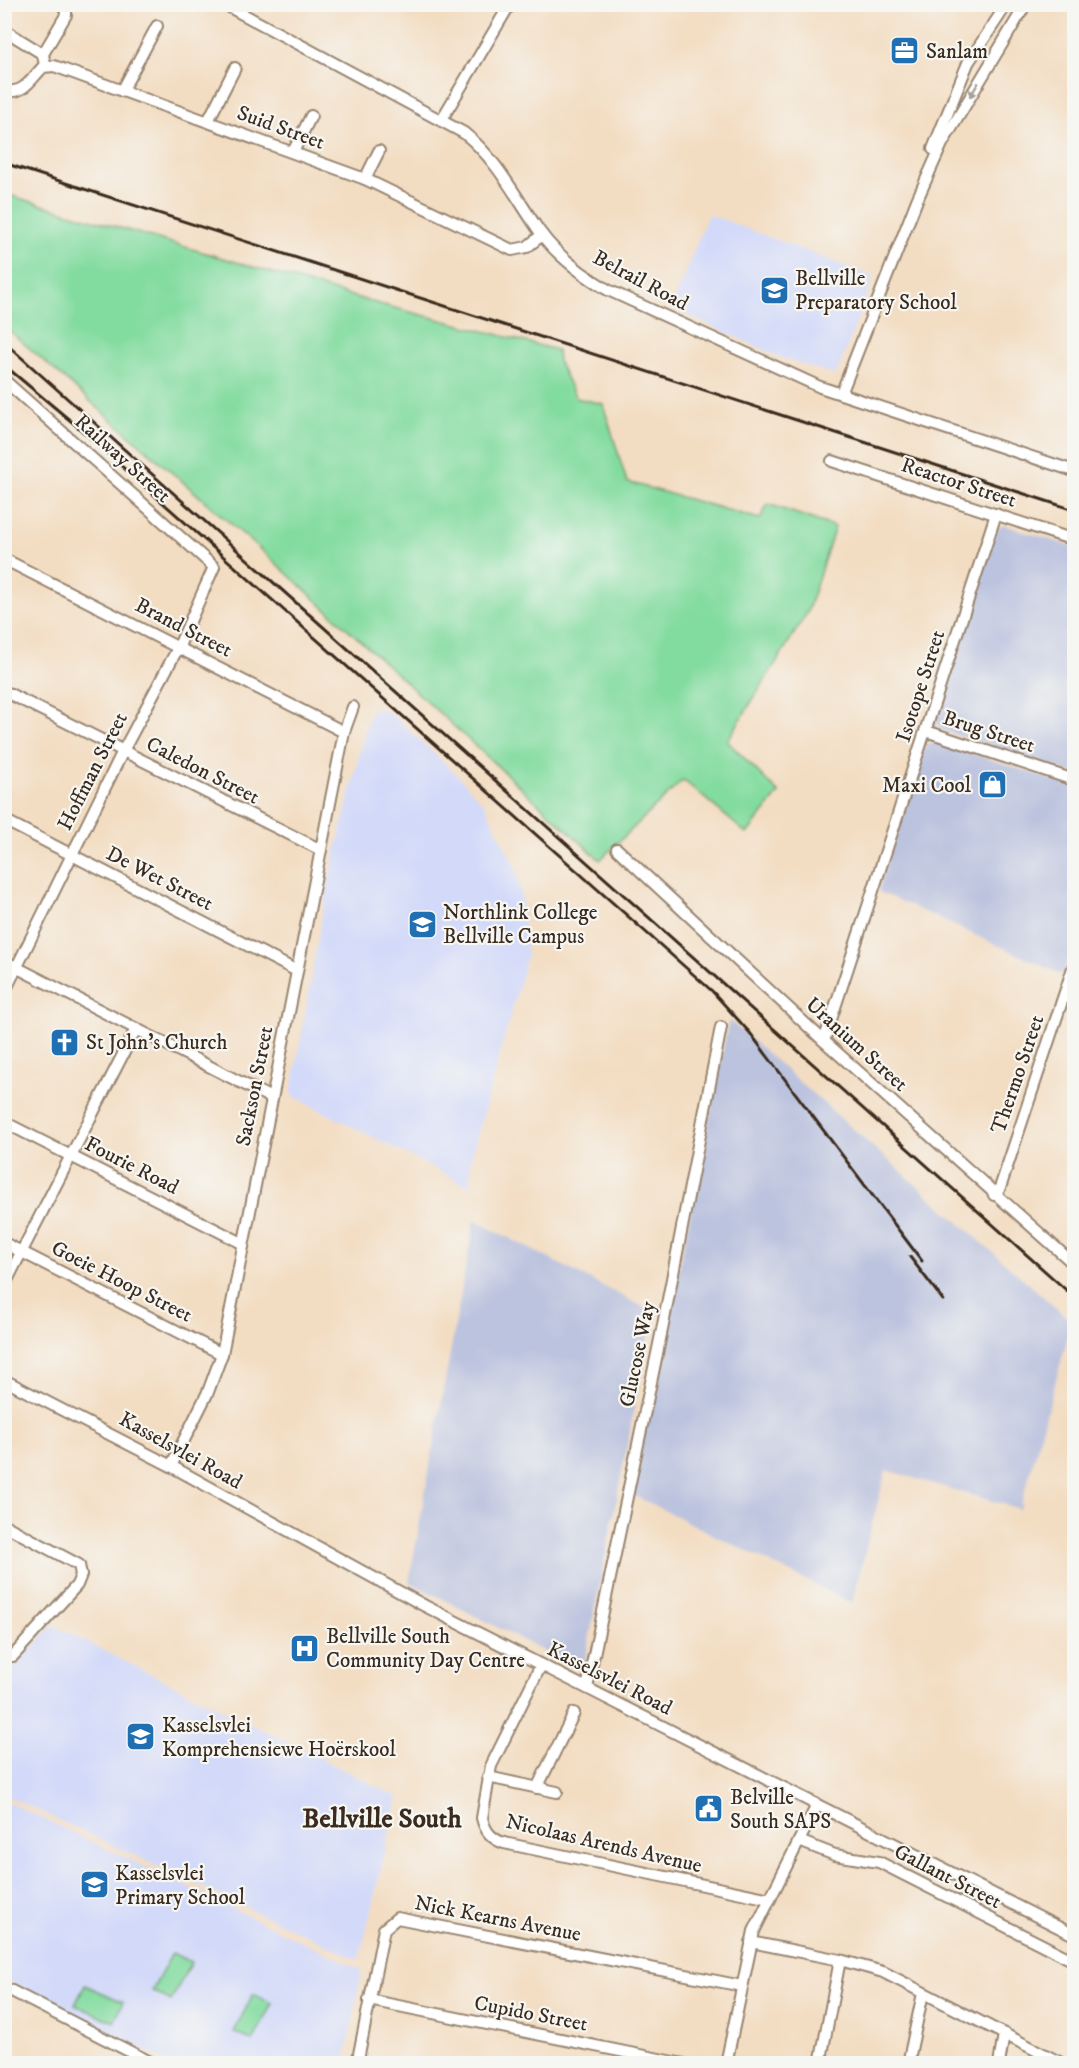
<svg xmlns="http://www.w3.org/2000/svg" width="1079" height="2068" font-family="'IM FELL DW Pica',serif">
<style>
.built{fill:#d2d9f9}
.industrial{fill:#bcc3de}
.green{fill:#82db9f;stroke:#5e825e;stroke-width:1.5}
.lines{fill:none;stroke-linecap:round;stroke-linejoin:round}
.minor-casing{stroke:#978470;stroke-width:14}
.minor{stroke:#fff;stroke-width:10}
.rail{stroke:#3b2a1e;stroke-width:3}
.oneway{fill:#a79f9a}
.labels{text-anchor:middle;stroke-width:4.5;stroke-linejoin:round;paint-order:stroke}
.poi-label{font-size:21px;fill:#3b2a1e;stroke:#f6f6f2;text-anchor:start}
.street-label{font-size:21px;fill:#3b2a1e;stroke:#f6f6f2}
.district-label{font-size:27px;font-weight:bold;fill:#3b2a1e;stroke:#f6f6f2}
</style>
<rect width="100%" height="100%" fill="#f6f6f2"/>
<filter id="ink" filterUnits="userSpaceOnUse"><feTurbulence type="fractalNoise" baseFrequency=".0167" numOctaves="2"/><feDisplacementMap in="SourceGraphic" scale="12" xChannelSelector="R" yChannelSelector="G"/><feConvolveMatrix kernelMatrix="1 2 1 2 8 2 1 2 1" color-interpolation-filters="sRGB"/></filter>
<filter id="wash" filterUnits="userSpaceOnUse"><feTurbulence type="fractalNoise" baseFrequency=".008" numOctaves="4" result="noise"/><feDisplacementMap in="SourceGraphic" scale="24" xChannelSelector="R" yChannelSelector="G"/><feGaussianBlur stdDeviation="1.35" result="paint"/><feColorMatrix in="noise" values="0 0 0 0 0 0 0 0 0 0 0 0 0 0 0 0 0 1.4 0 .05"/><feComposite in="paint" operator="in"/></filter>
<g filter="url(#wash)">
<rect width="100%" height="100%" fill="#f3ddc2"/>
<g class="built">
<path d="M 708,214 L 874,277 L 836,375 L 782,358 L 676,310 L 674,302 Z"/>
<path d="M 376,708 L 391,714 L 455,773 L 485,805 L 515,867 L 521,893 L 527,955 L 470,1162 L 470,1187 L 291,1095 L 327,887 L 366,727 L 371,711 Z"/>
<path d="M 52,1625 L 398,1797 L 359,1960 L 5,1795 L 5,1678 Z"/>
<path d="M 4,1800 L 362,1970 L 344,2063 L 171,2063 L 5,1979 Z"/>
</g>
<g class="industrial">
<path d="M 1004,525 L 1074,547 L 1074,774 L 942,730 L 934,721 L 996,530 Z"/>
<path d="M 938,742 L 1074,787 L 1074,941 L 1063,975 L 878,891 L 924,749 L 929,744 Z"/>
<path d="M 729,1020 L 1072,1322 L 1020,1509 L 886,1470 L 852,1603 L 631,1494 L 666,1334 Z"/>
<path d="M 474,1220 L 653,1312 L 583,1671 L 409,1582 Z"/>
</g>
<g class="green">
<path d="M 5,194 L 372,302 L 557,350 L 558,361 L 576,398 L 603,404 L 627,482 L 760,519 L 768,504 L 835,527 L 807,613 L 727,741 L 779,793 L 747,834 L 683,780 L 600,860 L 269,557 L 5,327 Z"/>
<path d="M 172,1953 L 191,1962 L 171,2001 L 152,1991 Z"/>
<path d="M 85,1985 L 123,2002 L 114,2022 L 75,2005 Z"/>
<path d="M 253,1994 L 272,2003 L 253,2041 L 234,2032 Z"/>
</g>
</g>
<g filter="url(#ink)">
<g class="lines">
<defs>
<g id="minor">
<path d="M 224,4 L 464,133 C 497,159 516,198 540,232 C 557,256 583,275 608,290 L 820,387 L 1074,471"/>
<path d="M 4,30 L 43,54"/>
<path d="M 45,66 L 43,54 L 66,15 L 66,10 L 61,4"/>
<path d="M 4,90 C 23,96 31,79 43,67 L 54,66 L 365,179 L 512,250 L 527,247 L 542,235"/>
<path d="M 122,91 L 157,26"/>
<path d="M 442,119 L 510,4"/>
<path d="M 208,121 L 235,68"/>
<path d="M 933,149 L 968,63 L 1007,4"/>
<path d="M 293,152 L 311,116"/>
<path d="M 365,179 L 379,151"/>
<path d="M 4,380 L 214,567 L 179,646 L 123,751 L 4,993"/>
<path d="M 841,394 L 917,200 L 942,144 L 1026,4"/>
<path d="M 832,461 L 1074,540"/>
<path d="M 4,559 L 344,732"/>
<path d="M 4,691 L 321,850"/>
<path d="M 926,731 L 1074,780"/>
<path d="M 4,820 L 297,971"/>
<path d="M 617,849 L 824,1041 L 1074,1264"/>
<path d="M 4,961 L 271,1098"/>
<path d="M 824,1041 L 996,514"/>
<path d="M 4,1122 L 242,1243"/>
<path d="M 994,1195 L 1000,1188 L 1074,965"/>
<path d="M 4,1243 L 222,1354"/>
<path d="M 4,1286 L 136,1029"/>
<path d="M 4,1380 L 171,1466 L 425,1606 L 1074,1935"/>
<path d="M 171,1466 L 208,1392 L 222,1354 L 344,732 L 353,707"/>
<path d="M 4,1525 L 79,1565 L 81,1575 L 77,1585 L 13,1656 L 4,1656"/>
<path d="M 541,1665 L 491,1766 L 482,1818 C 485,1831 491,1839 504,1843 L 770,1899"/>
<path d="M 587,1688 L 663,1325 L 721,1027"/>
<path d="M 488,1777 L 557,1792"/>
<path d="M 537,1788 L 574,1713"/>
<path d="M 799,1841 L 835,1855 L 879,1862 L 1074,1961"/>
<path d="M 751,1942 L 840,1960 L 883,1972 L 1063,2064"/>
<path d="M 4,1987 L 154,2064"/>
<path d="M 369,2000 L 684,2064"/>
<path d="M 357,2064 L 384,1929 L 397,1918 L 742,1986"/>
<path d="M 726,2064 L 754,1931 L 817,1805"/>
<path d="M 820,2064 L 840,1960"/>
<path d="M 908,2064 L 923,1993"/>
<path d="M 999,2064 L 1004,2034"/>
</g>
</defs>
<use href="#minor" class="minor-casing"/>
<use href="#minor" class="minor"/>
<g class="rail">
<path d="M 4,163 L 1074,510"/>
<path d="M 4,342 L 1074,1297"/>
<path d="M 4,365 L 72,422 L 712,991 L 750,1033 L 922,1261"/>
<path d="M 910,1257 L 943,1300"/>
</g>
</g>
<defs><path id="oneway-solid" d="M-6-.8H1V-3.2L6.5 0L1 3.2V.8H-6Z" transform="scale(1.5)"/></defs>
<use class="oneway" href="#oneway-solid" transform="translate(974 90) rotate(121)"/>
</g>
<defs>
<symbol id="office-square" viewBox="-11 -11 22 22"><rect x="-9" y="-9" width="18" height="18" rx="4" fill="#1f6fb2" stroke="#f6f6f2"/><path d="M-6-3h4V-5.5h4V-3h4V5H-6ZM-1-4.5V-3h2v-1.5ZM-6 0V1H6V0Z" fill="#fff"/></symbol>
<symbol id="school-square" viewBox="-11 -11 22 22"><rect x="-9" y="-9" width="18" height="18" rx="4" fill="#1f6fb2" stroke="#f6f6f2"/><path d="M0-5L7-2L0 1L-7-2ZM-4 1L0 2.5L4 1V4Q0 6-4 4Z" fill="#fff"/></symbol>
<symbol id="shop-square" viewBox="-11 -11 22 22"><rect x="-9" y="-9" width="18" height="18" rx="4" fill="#1f6fb2" stroke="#f6f6f2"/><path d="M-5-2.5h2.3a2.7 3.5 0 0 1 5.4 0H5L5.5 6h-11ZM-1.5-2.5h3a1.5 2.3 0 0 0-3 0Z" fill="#fff"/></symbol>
<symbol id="university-square" viewBox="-11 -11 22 22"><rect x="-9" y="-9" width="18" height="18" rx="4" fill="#1f6fb2" stroke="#f6f6f2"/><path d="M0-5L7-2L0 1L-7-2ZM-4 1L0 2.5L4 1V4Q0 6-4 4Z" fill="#fff"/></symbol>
<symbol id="church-square" viewBox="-11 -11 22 22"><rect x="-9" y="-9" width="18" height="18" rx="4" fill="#1f6fb2" stroke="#f6f6f2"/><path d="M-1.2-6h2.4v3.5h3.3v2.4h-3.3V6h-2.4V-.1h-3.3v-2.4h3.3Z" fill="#fff"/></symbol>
<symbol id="hospital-square" viewBox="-11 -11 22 22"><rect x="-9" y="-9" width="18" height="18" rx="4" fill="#1f6fb2" stroke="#f6f6f2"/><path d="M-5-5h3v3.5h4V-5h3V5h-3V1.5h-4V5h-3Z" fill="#fff"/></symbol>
<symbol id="civic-square" viewBox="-11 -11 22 22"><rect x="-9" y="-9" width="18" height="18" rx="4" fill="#1f6fb2" stroke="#f6f6f2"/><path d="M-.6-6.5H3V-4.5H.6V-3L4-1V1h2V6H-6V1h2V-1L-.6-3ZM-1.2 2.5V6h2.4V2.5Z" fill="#fff"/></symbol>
</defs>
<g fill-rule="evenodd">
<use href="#office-square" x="888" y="34" width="33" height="33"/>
<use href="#school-square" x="758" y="274" width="33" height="33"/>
<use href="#shop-square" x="976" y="768" width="33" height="33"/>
<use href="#university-square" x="406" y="908" width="33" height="33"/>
<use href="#church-square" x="48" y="1026" width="33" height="33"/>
<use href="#hospital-square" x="288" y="1632" width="33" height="33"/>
<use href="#school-square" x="124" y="1720" width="33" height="33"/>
<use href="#civic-square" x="692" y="1792" width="33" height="33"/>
<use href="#school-square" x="78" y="1868" width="33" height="33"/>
</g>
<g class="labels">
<g class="poi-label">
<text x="926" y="58">Sanlam</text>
<text x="795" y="285">Bellville<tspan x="795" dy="24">Preparatory School</tspan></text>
<text x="971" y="792" text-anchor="end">Maxi Cool</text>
<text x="443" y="919">Northlink College<tspan x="443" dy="24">Bellville Campus</tspan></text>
<text x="86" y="1049">St John's Church</text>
<text x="326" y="1643">Bellville South<tspan x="326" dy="24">Community Day Centre</tspan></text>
<text x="162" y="1732">Kasselsvlei<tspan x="162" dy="24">Komprehensiewe Hoërskool</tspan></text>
<text x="730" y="1804">Belville<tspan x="730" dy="24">South SAPS</tspan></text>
<text x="115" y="1880">Kasselsvlei<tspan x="115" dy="24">Primary School</tspan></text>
</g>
<g class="street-label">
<text transform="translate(281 127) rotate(20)" y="7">Suid Street</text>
<text transform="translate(641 280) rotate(28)" y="7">Belrail Road</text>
<text transform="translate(123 458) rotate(42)" y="7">Railway Street</text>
<text transform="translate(959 482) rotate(18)" y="7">Reactor Street</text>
<text transform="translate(184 627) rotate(27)" y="7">Brand Street</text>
<text transform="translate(920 686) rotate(-72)" y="7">Isotope Street</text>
<text transform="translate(989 731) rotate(18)" y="7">Brug Street</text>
<text transform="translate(203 770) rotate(27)" y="7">Caledon Street</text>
<text transform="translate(92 771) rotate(-63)" y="7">Hoffman Street</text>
<text transform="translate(160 878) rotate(27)" y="7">De Wet Street</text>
<text transform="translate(857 1044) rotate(42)" y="7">Uranium Street</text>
<text transform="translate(1017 1074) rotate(-71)" y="7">Thermo Street</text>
<text transform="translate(254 1086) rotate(-79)" y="7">Sackson Street</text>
<text transform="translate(132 1165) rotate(27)" y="7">Fourie Road</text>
<text transform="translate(122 1281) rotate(27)" y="7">Goeie Hoop Street</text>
<text transform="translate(637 1354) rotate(-78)" y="7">Glucose Way</text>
<text transform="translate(181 1450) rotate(29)" y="7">Kasselsvlei Road</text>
<text transform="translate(610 1678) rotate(27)" y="7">Kasselsvlei Road</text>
<text transform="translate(604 1843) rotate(13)" y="7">Nicolaas Arends Avenue</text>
<text transform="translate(948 1876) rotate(27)" y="7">Gallant Street</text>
<text transform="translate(498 1918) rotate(11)" y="7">Nick Kearns Avenue</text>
<text transform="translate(531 2013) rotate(11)" y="7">Cupido Street</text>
</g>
<g class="district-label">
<text x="382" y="1827">Bellville South</text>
</g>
</g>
<rect width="1079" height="2068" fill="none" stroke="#f6f6f2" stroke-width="24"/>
</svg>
